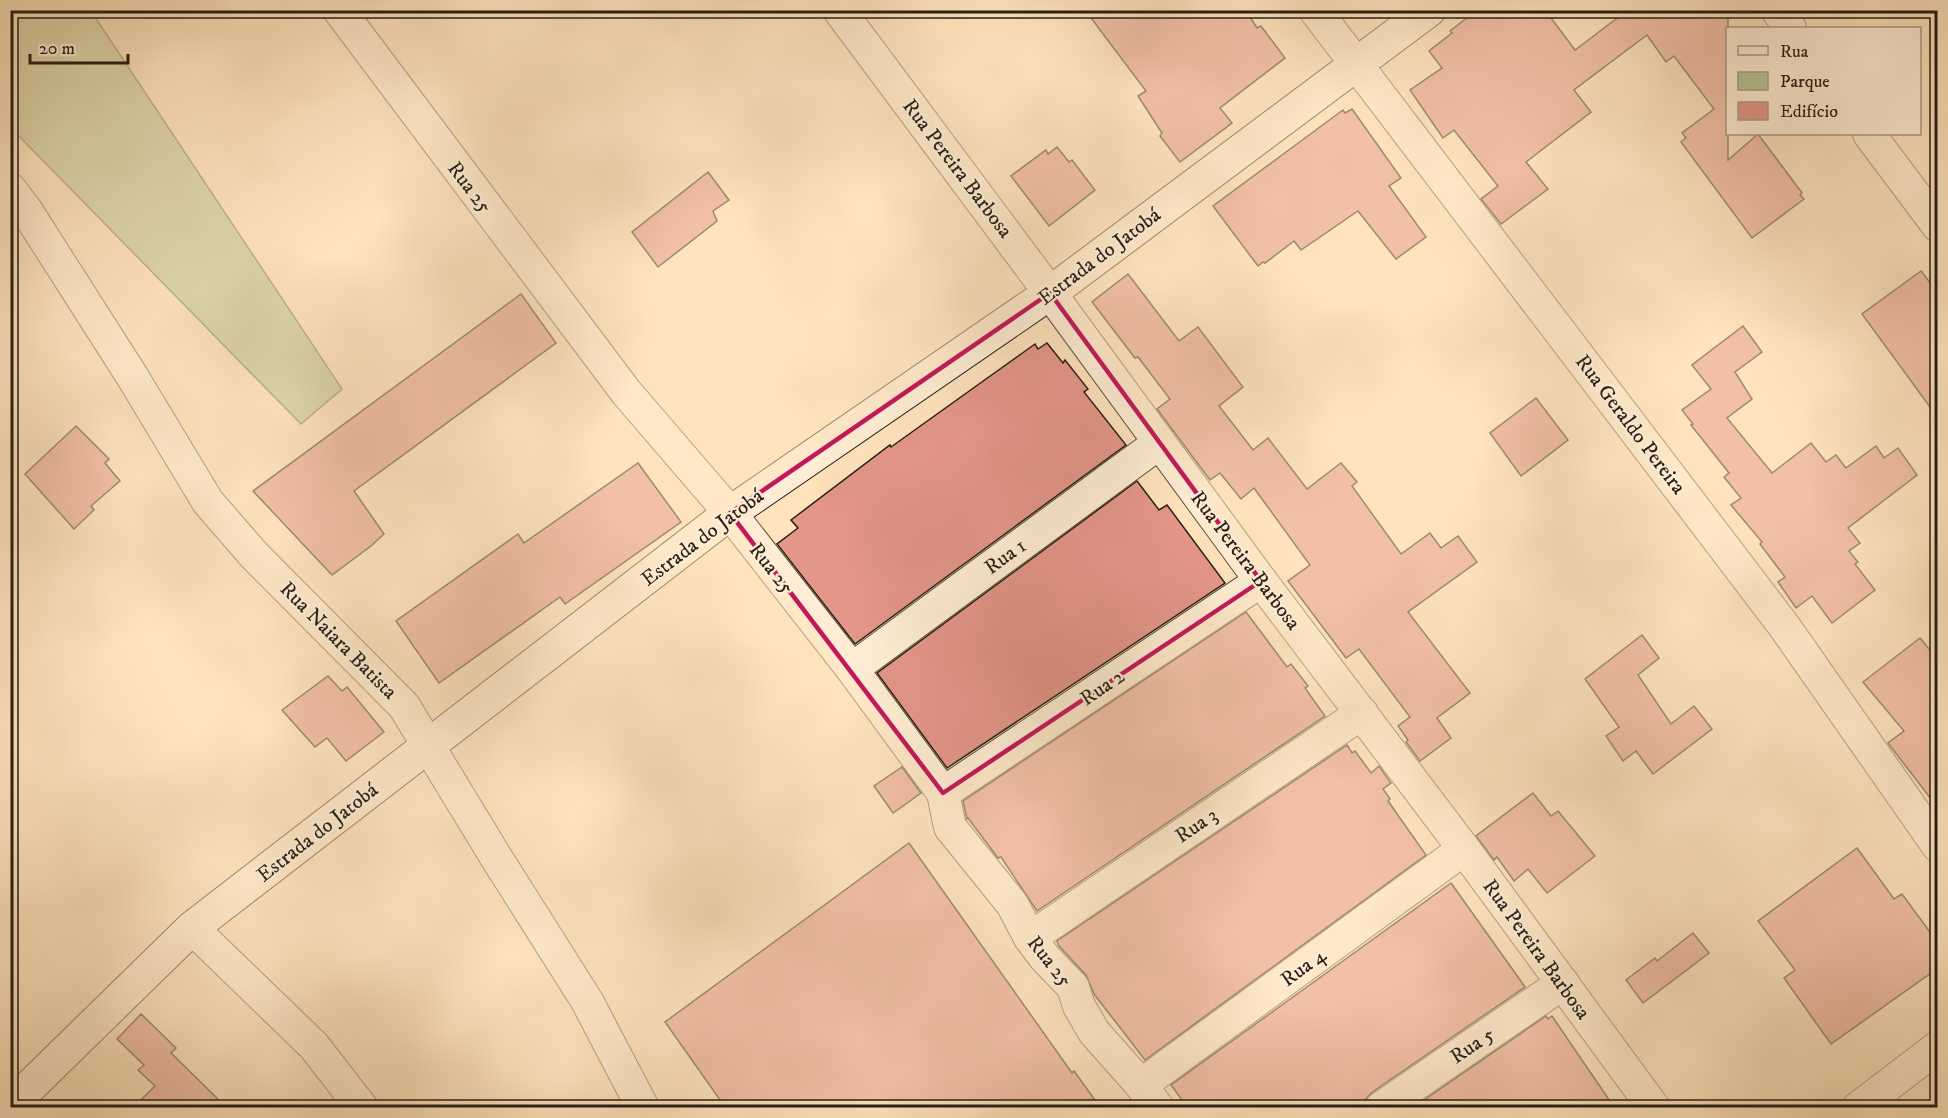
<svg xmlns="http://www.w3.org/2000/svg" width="1948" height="1118" font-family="'IM FELL DW Pica',serif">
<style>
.green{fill:#b9c596;stroke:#707256;stroke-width:1.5}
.building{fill:#e4968a;stroke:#261f15;stroke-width:1.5}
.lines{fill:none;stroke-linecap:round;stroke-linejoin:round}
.street-casing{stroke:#5c503f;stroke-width:34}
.secondary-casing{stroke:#261f15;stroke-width:35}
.street{stroke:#feedd4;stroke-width:32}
.secondary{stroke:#feedd4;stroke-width:33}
.marked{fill:none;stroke:#c2185b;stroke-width:4.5;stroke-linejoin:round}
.labels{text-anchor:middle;stroke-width:4.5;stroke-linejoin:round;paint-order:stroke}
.street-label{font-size:21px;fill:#261f15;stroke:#feedd4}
</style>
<rect width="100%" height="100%" fill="#fee3bd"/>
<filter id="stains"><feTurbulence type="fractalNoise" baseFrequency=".00333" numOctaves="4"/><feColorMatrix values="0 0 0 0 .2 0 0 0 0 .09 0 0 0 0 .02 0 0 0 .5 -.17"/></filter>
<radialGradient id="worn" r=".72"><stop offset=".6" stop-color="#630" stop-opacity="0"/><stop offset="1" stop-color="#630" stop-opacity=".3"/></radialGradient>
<path class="green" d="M 10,11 L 91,11 L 342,389 L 301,424 L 11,128 Z"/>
<g class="building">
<path d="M 1085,10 L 1246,10 L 1257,28 L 1261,26 L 1285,58 L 1220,108 L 1232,123 L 1180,162 L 1160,136 L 1162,133 L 1138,96 L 1146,91 Z"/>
<path d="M 1477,10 L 1545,10 L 1575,50 L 1628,10 L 1728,10 L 1728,160 L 1758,134 L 1802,193 L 1800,195 L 1804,199 L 1752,238 L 1681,142 L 1686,138 L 1682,133 L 1714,109 L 1674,56 L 1666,62 L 1647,35 L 1574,90 L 1591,112 L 1526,162 L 1548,189 L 1501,224 L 1481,199 L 1498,186 L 1454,130 L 1443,138 L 1410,90 L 1442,68 L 1429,51 L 1452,33 L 1450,31 Z"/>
<path d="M 1352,109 L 1401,178 L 1389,186 L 1426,237 L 1396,259 L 1358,211 L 1301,250 L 1294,241 L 1265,263 L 1263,262 L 1258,266 L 1213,206 L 1343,110 L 1345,113 Z"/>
<path d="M 1057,147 L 1069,162 L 1072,160 L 1095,190 L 1049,226 L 1011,176 L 1046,150 L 1048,154 Z"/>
<path d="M 708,172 L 729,200 L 713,211 L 717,221 L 658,267 L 632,232 Z"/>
<path d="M 1921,271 L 1938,293 L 1938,418 L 1862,314 Z"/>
<path d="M 1128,274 L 1179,341 L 1198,327 L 1243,387 L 1219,406 L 1253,450 L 1268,438 L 1307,489 L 1341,463 L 1357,482 L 1352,486 L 1401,554 L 1430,533 L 1441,548 L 1458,536 L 1477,562 L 1408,612 L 1470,693 L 1437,718 L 1451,738 L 1420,761 L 1406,742 L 1408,740 L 1398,726 L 1410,717 L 1359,649 L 1346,658 L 1288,581 L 1310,565 L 1254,488 L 1241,499 L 1220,473 L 1210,480 L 1157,409 L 1170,399 L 1138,357 L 1135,358 L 1092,302 Z"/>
<path d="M 521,294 L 556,343 L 354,491 L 384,534 L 371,546 L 332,575 L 253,491 Z"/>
<path d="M 1743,326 L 1762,352 L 1735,372 L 1752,399 L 1727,418 L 1772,473 L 1811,443 L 1826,462 L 1836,455 L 1846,468 L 1876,446 L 1884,458 L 1898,448 L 1917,475 L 1848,528 L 1860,543 L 1849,551 L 1858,562 L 1855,564 L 1875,590 L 1832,623 L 1812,596 L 1796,608 L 1778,582 L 1785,577 L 1760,544 L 1762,542 L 1731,505 L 1741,498 L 1724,477 L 1729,473 L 1691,425 L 1693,424 L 1682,410 L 1711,389 L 1692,365 Z"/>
<path d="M 1047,343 L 1063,363 L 1065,360 L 1088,389 L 1084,392 L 1126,445 L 855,644 L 777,544 L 798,528 L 791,520 L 890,445 L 891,447 L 1035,344 L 1038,349 Z"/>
<path d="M 1536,398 L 1568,440 L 1521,476 L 1490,433 Z"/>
<path d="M 76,426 L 109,459 L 105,463 L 120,481 L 91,506 L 94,510 L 74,529 L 25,474 Z"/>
<path d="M 638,463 L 681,522 L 565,604 L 560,597 L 439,683 L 396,621 L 518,534 L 524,543 Z"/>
<path d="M 1137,481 L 1159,510 L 1167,505 L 1225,583 L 947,768 L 877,673 Z"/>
<path d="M 1246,612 L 1287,667 L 1291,664 L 1308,686 L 1305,688 L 1325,716 L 1037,911 L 1001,857 L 998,858 L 968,818 L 967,819 L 963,801 Z"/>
<path d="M 1642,635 L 1659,658 L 1638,675 L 1671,724 L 1694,706 L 1712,729 L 1653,774 L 1636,751 L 1623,761 L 1606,736 L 1619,727 L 1585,679 Z"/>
<path d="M 1920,638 L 1938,660 L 1938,808 L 1888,743 L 1904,731 L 1863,682 Z"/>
<path d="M 328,676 L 342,691 L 347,687 L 384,732 L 346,761 L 327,738 L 315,747 L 282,710 Z"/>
<path d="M 1347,745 L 1352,753 L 1355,751 L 1371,773 L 1379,766 L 1391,783 L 1383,789 L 1390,799 L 1388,801 L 1426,855 L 1145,1060 L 1094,994 L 1086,975 L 1059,946 L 1057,941 Z"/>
<path d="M 902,767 L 921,793 L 893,813 L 874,786 Z"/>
<path d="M 1533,793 L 1551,816 L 1558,811 L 1595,856 L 1547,893 L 1528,869 L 1514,881 L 1497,857 L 1494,860 L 1476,836 Z"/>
<path d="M 909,843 L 1072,1073 L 1074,1071 L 1100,1107 L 725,1107 L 665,1022 Z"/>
<path d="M 1857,848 L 1894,899 L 1902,894 L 1938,943 L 1938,968 L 1831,1044 L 1784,978 L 1795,970 L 1758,921 Z"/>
<path d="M 1451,883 L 1525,987 L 1371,1093 L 1365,1100 L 1363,1107 L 1187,1107 L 1171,1085 Z"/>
<path d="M 1693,933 L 1709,953 L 1643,1003 L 1626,980 L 1655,958 L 1657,961 Z"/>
<path d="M 141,1014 L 176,1048 L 171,1053 L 226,1107 L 134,1107 L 155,1086 L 138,1070 L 144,1065 L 117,1039 Z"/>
<path d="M 1546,1016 L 1548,1019 L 1552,1016 L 1614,1107 L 1414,1107 Z"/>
</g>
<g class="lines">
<defs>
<g id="street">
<path d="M 339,10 L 626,392 L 730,513 L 852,669 L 943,793 L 950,827 L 1012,904 L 1030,938 L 1045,958 L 1073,987 L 1079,1006 L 1094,1032 L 1141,1085 L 1158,1108"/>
<path d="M 839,10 L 1050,293 L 1261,581 L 1464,849 L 1654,1108"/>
<path d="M 1315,10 L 1784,626 L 1938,846"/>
<path d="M 1777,10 L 1790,28"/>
<path d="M 1869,134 L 1938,226"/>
<path d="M 10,189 L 26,210 L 132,376 L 208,502 L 254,555 L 404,706 L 494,854 L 587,1001 L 643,1108"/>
<path d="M 852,669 L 1159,443"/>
<path d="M 943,793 L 1261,581"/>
<path d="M 192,928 L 314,1046 L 362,1108"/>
<path d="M 1030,938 L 1362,713"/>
<path d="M 1141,1085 L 1464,849"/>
<path d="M 1381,1108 L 1563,983"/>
<path d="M 1858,1108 L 1938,1047"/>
</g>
<path id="secondary" d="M 10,1106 L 192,928 L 730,513 L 1050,293 L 1429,10"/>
</defs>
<use href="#street" class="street-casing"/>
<use href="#secondary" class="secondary-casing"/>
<use href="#street" class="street"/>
<use href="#secondary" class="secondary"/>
</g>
<path d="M0 0H1948V1118H0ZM 1050,293 L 1261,581 L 943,793 L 730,513 Z" fill="#fee3bd" fill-opacity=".55" fill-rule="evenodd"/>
<path class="marked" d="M 1050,293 L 1261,581 L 943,793 L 730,513 Z"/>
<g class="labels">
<g class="street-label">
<text transform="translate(958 168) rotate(53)" y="7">Rua Pereira Barbosa</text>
<text transform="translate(470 187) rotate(53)" y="7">Rua 25</text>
<text transform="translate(1099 256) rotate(-37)" y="7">Estrada do Jatobá</text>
<text transform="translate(1631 424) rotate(53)" y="7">Rua Geraldo Pereira</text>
<text transform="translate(702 537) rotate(-37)" y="7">Estrada do Jatobá</text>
<text transform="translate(1005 556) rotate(-36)" y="7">Rua 1</text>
<text transform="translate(1246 560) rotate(53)" y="7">Rua Pereira Barbosa</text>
<text transform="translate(772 568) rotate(52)" y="7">Rua 25</text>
<text transform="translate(339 640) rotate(45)" y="7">Rua Naiara Batista</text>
<text transform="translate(1102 687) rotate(-34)" y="7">Rua 2</text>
<text transform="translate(1196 825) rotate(-34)" y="7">Rua 3</text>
<text transform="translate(317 832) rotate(-38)" y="7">Estrada do Jatobá</text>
<text transform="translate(1537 949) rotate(54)" y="7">Rua Pereira Barbosa</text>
<text transform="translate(1050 961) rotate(52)" y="7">Rua 25</text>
<text transform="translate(1303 967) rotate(-36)" y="7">Rua 4</text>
<text transform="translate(1472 1045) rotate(-34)" y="7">Rua 5</text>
</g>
</g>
<rect width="1948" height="1118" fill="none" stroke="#fee3bd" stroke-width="36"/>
<rect x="12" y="12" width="1924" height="1094" fill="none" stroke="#261f15" stroke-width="3"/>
<rect x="18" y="18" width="1912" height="1082" fill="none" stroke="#261f15" stroke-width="1.5"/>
<rect x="1726" y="27" width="195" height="108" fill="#feedd4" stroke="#a89b88" stroke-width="1.5"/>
<rect x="1738" y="46" width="30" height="9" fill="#feedd4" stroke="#a89b88" stroke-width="1.5"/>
<text x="1780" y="57" font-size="18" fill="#261f15">Rua</text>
<rect x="1738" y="72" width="30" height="18" fill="#b9c596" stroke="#a89b88" stroke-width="1.5"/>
<text x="1780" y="87" font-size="18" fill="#261f15">Parque</text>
<rect x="1738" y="102" width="30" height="18" fill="#e4968a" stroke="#a89b88" stroke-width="1.5"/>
<text x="1780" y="117" font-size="18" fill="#261f15">Edifício</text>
<path d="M30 54v9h98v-9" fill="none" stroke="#261f15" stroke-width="3"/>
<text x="39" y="54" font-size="18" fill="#261f15" stroke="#feedd4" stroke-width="4.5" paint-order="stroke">20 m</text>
<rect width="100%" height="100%" filter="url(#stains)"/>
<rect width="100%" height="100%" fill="url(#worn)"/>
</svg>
